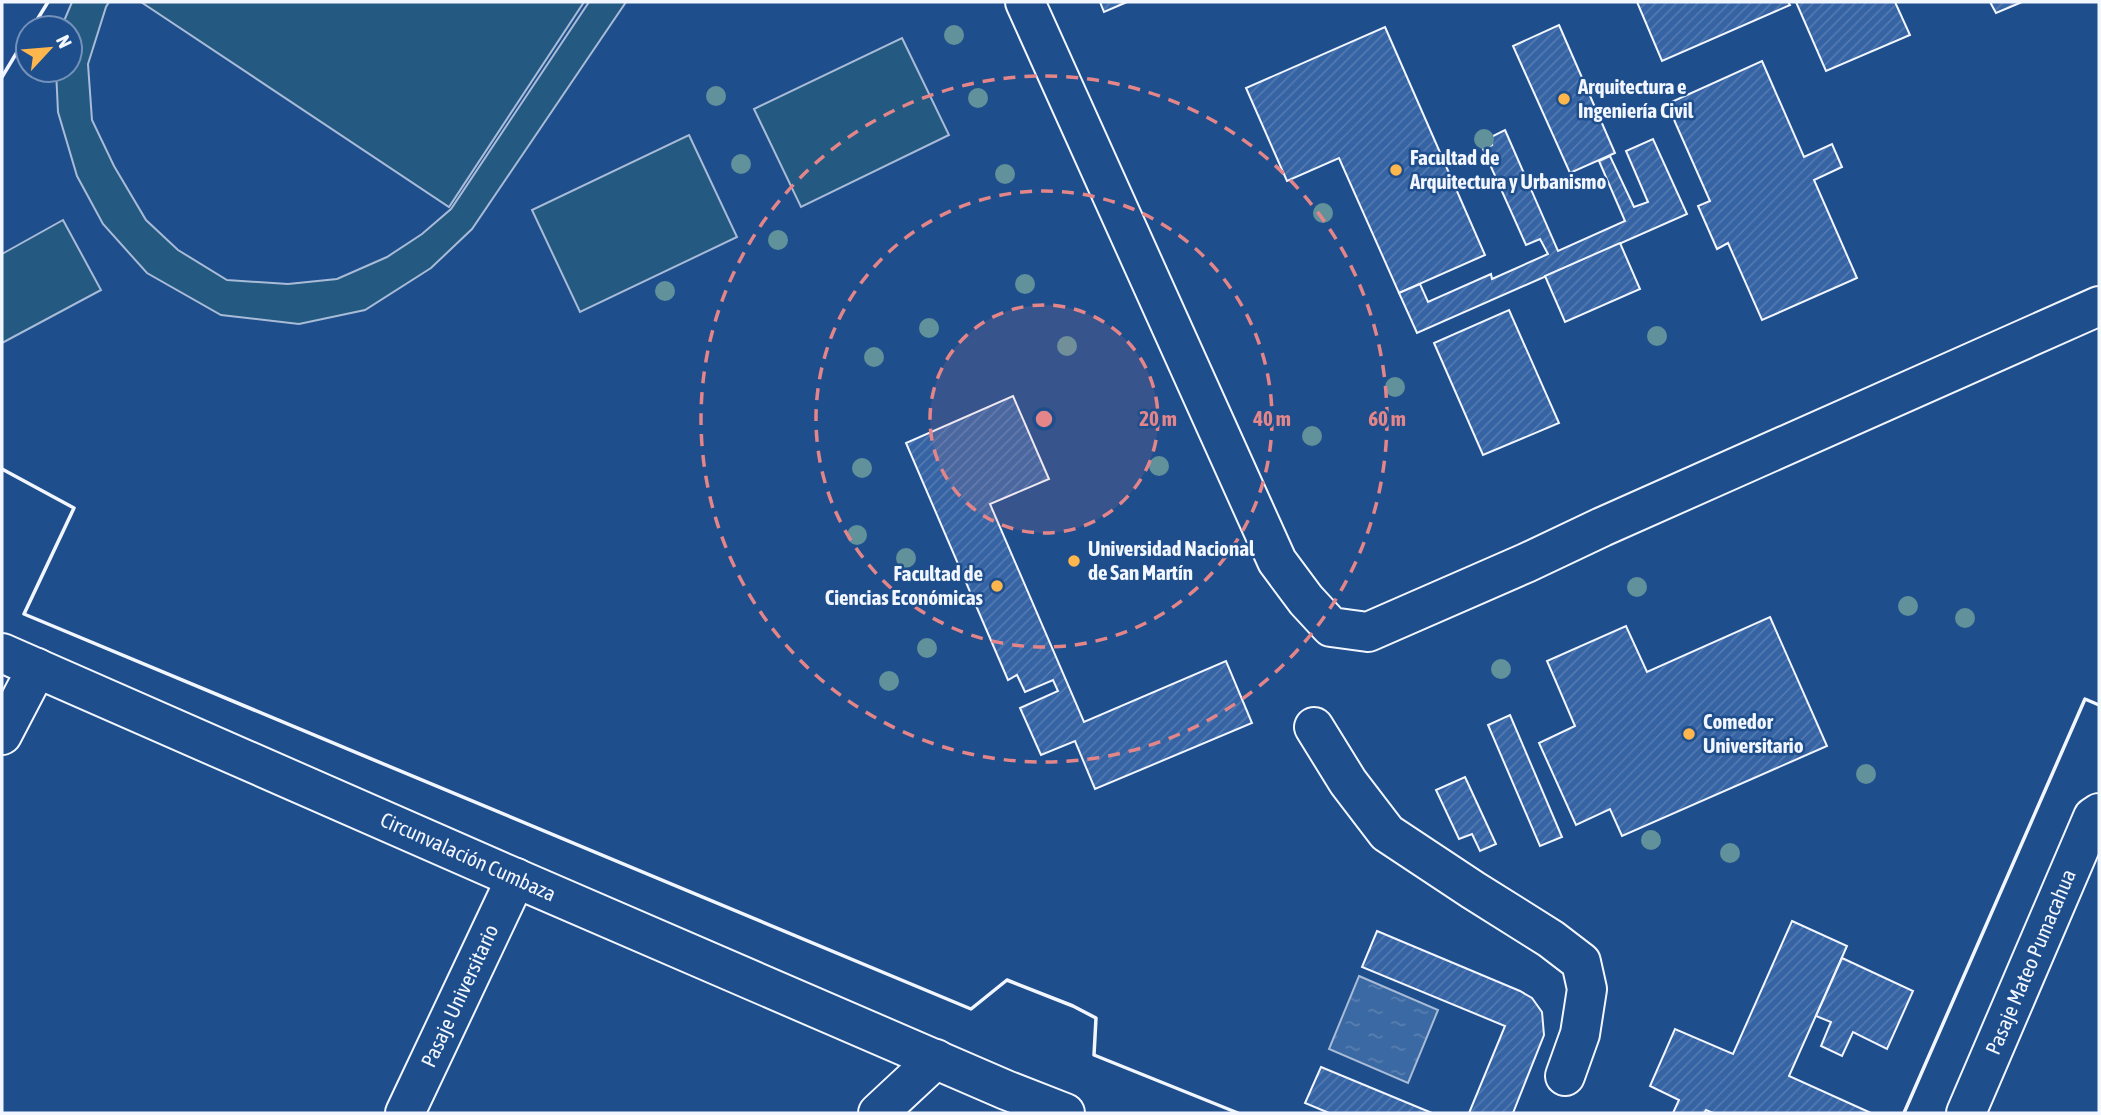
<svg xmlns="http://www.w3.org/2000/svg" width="2101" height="1115" font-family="'Asap Condensed',sans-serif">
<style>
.pitch{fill:#245a82;stroke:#a8bbd7;stroke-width:2}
.water{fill:url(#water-ripples);stroke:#a8bbd7;stroke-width:2}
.building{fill:url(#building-hatch);stroke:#f2f6ff;stroke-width:2}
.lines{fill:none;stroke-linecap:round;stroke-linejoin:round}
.minor-casing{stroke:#f2f6ff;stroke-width:42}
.minor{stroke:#1f4e8c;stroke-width:38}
.wall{stroke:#f2f6ff;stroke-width:3.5}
.tree{fill:#61919a}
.ring{fill:none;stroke:#e38589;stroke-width:3.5;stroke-dasharray:12 9}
.poi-dot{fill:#ffb74d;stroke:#1f4e8c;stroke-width:2.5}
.labels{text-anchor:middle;stroke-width:5;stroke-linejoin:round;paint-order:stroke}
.poi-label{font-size:21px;font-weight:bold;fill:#f2f6ff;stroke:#1f4e8c;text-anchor:start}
.street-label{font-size:21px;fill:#f2f6ff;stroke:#1f4e8c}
.centre{fill:#e38589;stroke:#1f4e8c;stroke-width:3.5}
.ring-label{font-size:21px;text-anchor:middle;font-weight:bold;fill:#e38589;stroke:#1f4e8c;stroke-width:5;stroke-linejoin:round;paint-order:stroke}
</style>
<defs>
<pattern id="water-ripples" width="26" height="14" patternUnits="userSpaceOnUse" patternTransform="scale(1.75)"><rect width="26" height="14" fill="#3b69a3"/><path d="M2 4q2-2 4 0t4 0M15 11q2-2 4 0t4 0" fill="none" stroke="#587fb1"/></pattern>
<pattern id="building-hatch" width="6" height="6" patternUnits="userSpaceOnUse" patternTransform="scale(1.75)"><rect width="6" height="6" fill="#3563a3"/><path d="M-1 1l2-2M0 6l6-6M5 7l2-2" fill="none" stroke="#537ab1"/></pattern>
</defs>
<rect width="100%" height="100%" fill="#1f4e8c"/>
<g class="pitch">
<path d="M 72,2 L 109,2 L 106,7 L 88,64 L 92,120 L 114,166 L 146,220 L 178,250 L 227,280 L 288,284 L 337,279 L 387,257 L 422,234 L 451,209 L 589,2 L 626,2 L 472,229 L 431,268 L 365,310 L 299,324 L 221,315 L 147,273 L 103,224 L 77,176 L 58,112 L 56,70 L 70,70 L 70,28 L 61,28 Z"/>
<path d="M 141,2 L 584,2 L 449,207 Z"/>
<path d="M 902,38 L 949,135 L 801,207 L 754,109 Z"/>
<path d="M 689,135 L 737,237 L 580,312 L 532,210 Z"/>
<path d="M 63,220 L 101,290 L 2,343 L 2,254 Z"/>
</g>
<path class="water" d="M 1359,976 L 1438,1010 L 1408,1083 L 1329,1049 Z"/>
<g class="building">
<path d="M 1100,2 L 1127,2 L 1104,12 Z"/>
<path d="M 1637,2 L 1788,2 L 1790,5 L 1662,61 Z"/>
<path d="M 1796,2 L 1895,2 L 1910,35 L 1826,71 Z"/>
<path d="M 1990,2 L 2022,2 L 1996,13 Z"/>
<path d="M 1559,25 L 1615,153 L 1570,173 L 1513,46 Z"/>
<path d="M 1385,27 L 1485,255 L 1399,293 L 1339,158 L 1287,181 L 1246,88 Z"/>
<path d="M 1762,61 L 1804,157 L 1832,144 L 1842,167 L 1814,180 L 1857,278 L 1762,320 L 1728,243 L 1717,249 L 1698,206 L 1710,201 L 1667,104 Z"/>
<path d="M 1505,130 L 1558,251 L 1625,221 L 1599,161 L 1610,156 L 1634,207 L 1648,202 L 1626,151 L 1653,139 L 1687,214 L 1417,333 L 1399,293 L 1420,284 L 1428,302 L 1491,274 L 1492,279 L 1548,254 L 1540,239 L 1526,245 L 1483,149 L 1492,145 L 1489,138 Z"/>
<path d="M 1620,243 L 1640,289 L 1565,322 L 1545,276 Z"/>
<path d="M 1509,310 L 1559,423 L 1483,455 L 1434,343 Z"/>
<path d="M 1013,396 L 1049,479 L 990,504 L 1084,722 L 1226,661 L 1252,723 L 1095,789 L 1075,741 L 1041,755 L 1020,708 L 1058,691 L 1053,680 L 1025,692 L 1017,675 L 1008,680 L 906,443 Z"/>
<path d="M 1770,617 L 1827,746 L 1622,836 L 1610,809 L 1576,825 L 1539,743 L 1575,726 L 1547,661 L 1626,626 L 1647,672 Z"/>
<path d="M 1510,715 L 1562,837 L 1540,846 L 1488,725 Z"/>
<path d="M 1465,777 L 1496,844 L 1480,851 L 1472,834 L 1459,839 L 1436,790 Z"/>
<path d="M 1792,921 L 1847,946 L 1789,1076 L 1871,1113 L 1713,1113 L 1706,1110 L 1704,1113 L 1673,1113 L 1679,1100 L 1650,1086 L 1675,1029 L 1733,1054 Z"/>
<path d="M 1377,931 L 1520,991 L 1532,998 L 1542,1012 L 1544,1035 L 1513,1113 L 1469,1113 L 1505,1026 L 1362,967 Z"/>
<path d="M 1842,958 L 1913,991 L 1887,1049 L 1853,1032 L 1842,1056 L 1821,1046 L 1831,1022 L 1816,1016 Z"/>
<path d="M 1321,1067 L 1432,1113 L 1329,1113 L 1305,1103 Z"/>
</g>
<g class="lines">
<defs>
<g id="minor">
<path d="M 1025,2 L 1277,561 L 1306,600 L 1331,627 L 1368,632 L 1526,563 L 1602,527 L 2099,306"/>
<path d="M 2,653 L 506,874 L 1006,1090 L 1065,1113"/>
<path d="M 1314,727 L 1348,782 L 1387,833 L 1473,890 L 1551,939 L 1581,962 L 1587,989 L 1580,1034 L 1565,1076"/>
<path d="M 2,735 L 37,668"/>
<path d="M 405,1113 L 516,878"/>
<path d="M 878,1113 L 936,1059"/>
<path d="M 1966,1113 L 2093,817 L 2099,813"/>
</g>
</defs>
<use href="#minor" class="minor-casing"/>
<use href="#minor" class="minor"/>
<g class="wall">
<path d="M 32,28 L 48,2"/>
<path d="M 2,77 L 28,34"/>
<path d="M 2,469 L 74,508 L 24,614 L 971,1009 L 1007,980 L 1073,1006 L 1096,1018 L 1094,1055 L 1238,1113"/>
<path d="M 1904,1113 L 2085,699 L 2099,705"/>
</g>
</g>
<g class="tree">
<circle cx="954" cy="35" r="10"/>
<circle cx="716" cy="96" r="10"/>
<circle cx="978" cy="98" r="10"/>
<circle cx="1484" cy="139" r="10"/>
<circle cx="741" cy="164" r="10"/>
<circle cx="1005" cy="174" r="10"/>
<circle cx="1323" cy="213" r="10"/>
<circle cx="778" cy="240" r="10"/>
<circle cx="1025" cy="284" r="10"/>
<circle cx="665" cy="291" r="10"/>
<circle cx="929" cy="328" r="10"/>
<circle cx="1657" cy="336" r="10"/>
<circle cx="1067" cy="346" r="10"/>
<circle cx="874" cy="357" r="10"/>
<circle cx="1395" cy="387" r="10"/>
<circle cx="1312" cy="436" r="10"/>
<circle cx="1159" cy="466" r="10"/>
<circle cx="862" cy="468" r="10"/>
<circle cx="857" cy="535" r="10"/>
<circle cx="906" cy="558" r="10"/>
<circle cx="1637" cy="587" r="10"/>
<circle cx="1908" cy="606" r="10"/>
<circle cx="1965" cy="618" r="10"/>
<circle cx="927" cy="648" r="10"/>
<circle cx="1501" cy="669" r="10"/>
<circle cx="889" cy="681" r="10"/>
<circle cx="1866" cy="774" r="10"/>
<circle cx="1651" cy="840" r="10"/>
<circle cx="1730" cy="853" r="10"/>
</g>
<circle cx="1044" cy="419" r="114" fill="#e38589" fill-opacity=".12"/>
<g class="ring">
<circle cx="1044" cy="419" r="114"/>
<circle cx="1044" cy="419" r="228"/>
<circle cx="1044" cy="419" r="343"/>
</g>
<g class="poi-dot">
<circle cx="1564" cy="99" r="7"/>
<circle cx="1396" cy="170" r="7"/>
<circle cx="1074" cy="561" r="7"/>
<circle cx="997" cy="586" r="7"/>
<circle cx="1689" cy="734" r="7"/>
</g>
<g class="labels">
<g class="poi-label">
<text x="1578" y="94">Arquitectura e<tspan x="1578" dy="24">Ingeniería Civil</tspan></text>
<text x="1410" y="165">Facultad de<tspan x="1410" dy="24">Arquitectura y Urbanismo</tspan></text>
<text x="1088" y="556">Universidad Nacional<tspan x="1088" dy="24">de San Martín</tspan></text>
<text x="983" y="581" text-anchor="end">Facultad de<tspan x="983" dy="24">Ciencias Económicas</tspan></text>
<text x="1703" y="729">Comedor<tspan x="1703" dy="24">Universitario</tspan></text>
</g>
<g class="street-label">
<text transform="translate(468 857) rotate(24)" y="7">Circunvalación Cumbaza</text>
<text transform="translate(2031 962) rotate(-67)" y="7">Pasaje Mateo Pumacahua</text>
<text transform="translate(460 996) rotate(-65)" y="7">Pasaje Universitario</text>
</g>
</g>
<circle cx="1044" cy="419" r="10" class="centre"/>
<g class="ring-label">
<text x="1158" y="426">20 m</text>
<text x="1272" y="426">40 m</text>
<text x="1387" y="426">60 m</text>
</g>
<rect width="2101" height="1115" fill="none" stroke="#f2f6ff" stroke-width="7"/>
<g transform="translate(49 49) rotate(64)"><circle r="33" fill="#1f4e8c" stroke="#7391ba" stroke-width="2"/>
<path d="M0-5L12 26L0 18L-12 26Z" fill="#ffb74d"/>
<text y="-10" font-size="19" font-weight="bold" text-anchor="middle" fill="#f2f6ff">N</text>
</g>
</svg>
